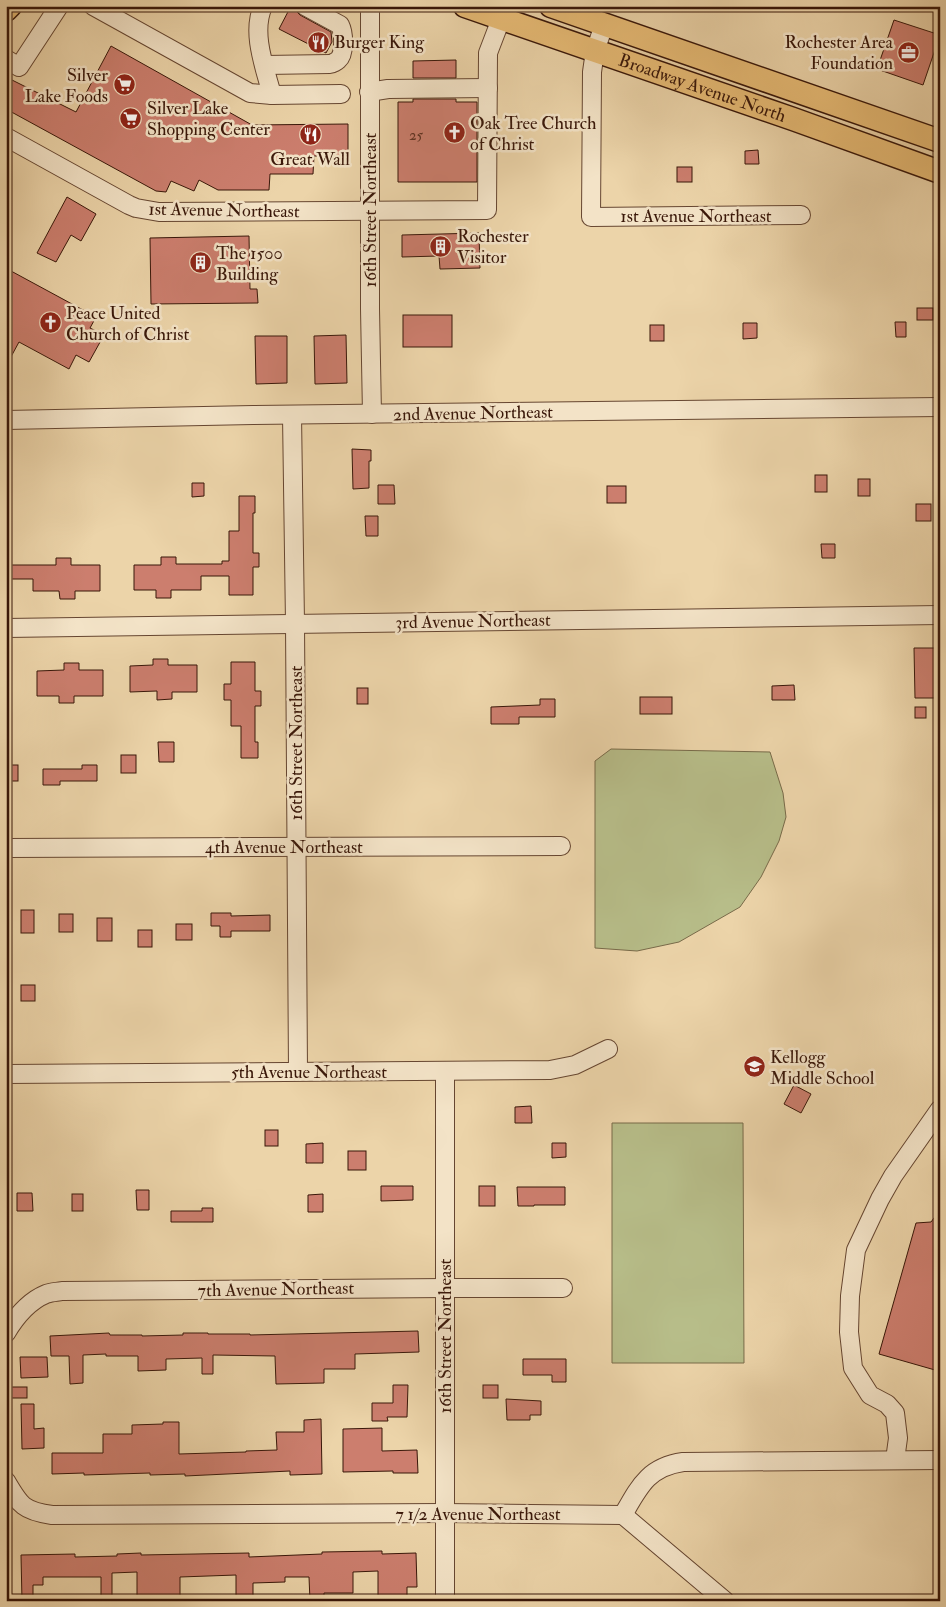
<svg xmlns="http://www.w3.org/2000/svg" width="946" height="1607" font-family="'IM FELL Double Pica',serif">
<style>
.green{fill:#b7bd89;stroke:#786a49}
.building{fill:#cc7e6e;stroke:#391709}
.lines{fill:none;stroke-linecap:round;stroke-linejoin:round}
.minor-casing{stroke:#664631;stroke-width:20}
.major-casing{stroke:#391709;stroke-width:25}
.minor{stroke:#f3e3c7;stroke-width:18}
.major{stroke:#e6ba74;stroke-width:22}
.labels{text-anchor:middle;stroke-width:5;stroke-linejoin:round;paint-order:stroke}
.number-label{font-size:15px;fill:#5e3122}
.poi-label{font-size:18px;fill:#391709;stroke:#f3e3c7;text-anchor:start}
.street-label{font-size:18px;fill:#391709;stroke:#f3e3c7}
</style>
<rect width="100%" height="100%" fill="#ecd4a9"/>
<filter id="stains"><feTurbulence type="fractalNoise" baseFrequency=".004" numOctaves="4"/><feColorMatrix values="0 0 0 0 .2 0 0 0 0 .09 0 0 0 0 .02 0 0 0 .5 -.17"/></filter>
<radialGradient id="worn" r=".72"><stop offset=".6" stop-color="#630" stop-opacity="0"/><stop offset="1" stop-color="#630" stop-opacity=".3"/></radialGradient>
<g class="green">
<path d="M 611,749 L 770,752 L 783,793 L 786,817 L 779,841 L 761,877 L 740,907 L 679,942 L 637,951 L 595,948 L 595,761 Z"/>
<path d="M 612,1123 L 743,1123 L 744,1363 L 612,1363 Z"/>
</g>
<g class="building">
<path d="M 291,6 L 294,6 L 296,11 L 300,15 L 331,32 L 332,42 L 326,53 L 279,29 Z"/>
<path d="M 894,20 L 940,35 L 923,85 L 877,69 Z"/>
<path d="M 111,46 L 252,125 L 348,124 L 348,156 L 314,156 L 313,174 L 270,174 L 269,190 L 218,190 L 199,180 L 194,191 L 171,181 L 166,192 L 156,191 L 6,109 L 6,77 L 76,112 Z"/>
<path d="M 456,60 L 456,78 L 413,78 L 413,61 Z"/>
<path d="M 413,99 L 456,99 L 456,102 L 477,102 L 477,182 L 398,182 L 398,102 L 413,102 Z"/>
<path d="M 758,150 L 759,164 L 745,164 L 745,151 Z"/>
<rect x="677" y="167" width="15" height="15"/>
<path d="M 67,197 L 96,214 L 81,241 L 71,235 L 56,262 L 37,253 Z"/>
<path d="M 479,233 L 480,268 L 440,269 L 439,256 L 402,257 L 402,235 Z"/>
<path d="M 249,236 L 250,289 L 257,289 L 258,303 L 151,304 L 150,238 Z"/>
<path d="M 11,271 L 96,317 L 90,328 L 104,335 L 89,362 L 76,355 L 69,369 L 19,342 L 6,366 L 6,279 Z"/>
<rect x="917" y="308" width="16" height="12"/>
<rect x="403" y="315" width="49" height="32"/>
<path d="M 895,322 L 906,322 L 906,337 L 896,337 Z"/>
<path d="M 743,323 L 757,323 L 757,338 L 743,339 Z"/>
<rect x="650" y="325" width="14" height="16"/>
<path d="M 346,335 L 347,383 L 315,384 L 314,336 Z"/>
<path d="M 255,336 L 287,336 L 287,383 L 256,384 Z"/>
<path d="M 352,449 L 371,450 L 371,461 L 369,461 L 369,488 L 353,489 Z"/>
<rect x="815" y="475" width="12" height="17"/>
<rect x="858" y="479" width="12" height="17"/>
<path d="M 192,483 L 204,483 L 204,496 L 192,497 Z"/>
<path d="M 378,485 L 394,485 L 395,504 L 378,504 Z"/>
<rect x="607" y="486" width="19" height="17"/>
<path d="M 239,496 L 255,496 L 255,513 L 253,513 L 253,553 L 259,553 L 259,567 L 253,567 L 253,595 L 229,595 L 229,576 L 201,576 L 201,590 L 171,590 L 171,598 L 156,598 L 156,590 L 134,590 L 134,565 L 161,565 L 161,557 L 176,557 L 176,564 L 222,564 L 222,561 L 229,561 L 229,531 L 239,531 Z"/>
<rect x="916" y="504" width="15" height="17"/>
<path d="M 365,516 L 378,516 L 378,536 L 366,536 Z"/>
<path d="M 821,544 L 835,544 L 835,558 L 822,558 Z"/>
<path d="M 56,558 L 71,558 L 71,565 L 100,565 L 100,591 L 75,591 L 75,599 L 60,599 L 59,591 L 33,591 L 33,579 L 6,579 L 6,565 L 56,565 Z"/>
<path d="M 914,648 L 940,648 L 940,684 L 938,684 L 938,698 L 915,698 Z"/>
<path d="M 153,659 L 168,659 L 168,665 L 197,665 L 197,692 L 172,692 L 172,699 L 157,700 L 157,691 L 130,692 L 130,666 L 153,665 Z"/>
<path d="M 231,662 L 255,662 L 255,691 L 261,691 L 261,706 L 255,706 L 255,742 L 258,742 L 258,758 L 241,758 L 241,726 L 231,726 L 231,700 L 224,700 L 224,684 L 231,684 Z"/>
<path d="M 64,663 L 79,663 L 79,670 L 103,670 L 103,696 L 74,696 L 74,703 L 59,703 L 59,696 L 37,696 L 37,671 L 64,670 Z"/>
<path d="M 794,685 L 795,700 L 772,700 L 772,686 Z"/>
<rect x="357" y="688" width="11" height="16"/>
<rect x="640" y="697" width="32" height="17"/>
<path d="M 540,699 L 555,699 L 555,717 L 519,717 L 519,724 L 491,724 L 491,707 L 540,705 Z"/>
<rect x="915" y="707" width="11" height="11"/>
<path d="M 158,742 L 174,742 L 174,762 L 159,762 Z"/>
<rect x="121" y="755" width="15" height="18"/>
<rect x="6" y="765" width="12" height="16"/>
<path d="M 82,765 L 97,765 L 97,781 L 60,781 L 60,785 L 43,785 L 43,769 L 82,769 Z"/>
<rect x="21" y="910" width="13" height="23"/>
<path d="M 211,913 L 231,913 L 231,916 L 270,915 L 270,931 L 231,931 L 231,937 L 220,937 L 220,926 L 211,926 Z"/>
<rect x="59" y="914" width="14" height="18"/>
<rect x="97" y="918" width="15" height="23"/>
<rect x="176" y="924" width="16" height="16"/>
<rect x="138" y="930" width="14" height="17"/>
<rect x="21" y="985" width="14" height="16"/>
<path d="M 794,1085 L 811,1094 L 801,1113 L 784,1104 Z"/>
<path d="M 531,1106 L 532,1123 L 515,1123 L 515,1107 Z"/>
<rect x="265" y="1130" width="13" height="16"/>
<path d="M 323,1143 L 323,1163 L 306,1163 L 306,1144 Z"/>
<path d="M 552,1143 L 566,1143 L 566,1157 L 552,1158 Z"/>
<rect x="348" y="1151" width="18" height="19"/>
<path d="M 381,1186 L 413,1186 L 413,1200 L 381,1201 Z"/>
<rect x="479" y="1186" width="16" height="20"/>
<path d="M 517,1187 L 565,1187 L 565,1205 L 534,1205 L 534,1206 L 518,1206 Z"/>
<path d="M 136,1190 L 149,1190 L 149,1210 L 137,1210 Z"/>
<path d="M 17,1193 L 32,1193 L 33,1211 L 17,1211 Z"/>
<rect x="72" y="1194" width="11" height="17"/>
<path d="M 323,1194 L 323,1212 L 308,1212 L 308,1195 Z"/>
<path d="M 202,1208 L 213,1208 L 213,1222 L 171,1222 L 171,1211 L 202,1211 Z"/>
<path d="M 940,1210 L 940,1356 L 935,1370 L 879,1354 L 916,1223 L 931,1222 Z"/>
<path d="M 418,1331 L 419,1352 L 355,1354 L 355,1369 L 324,1369 L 324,1383 L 276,1384 L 275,1356 L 213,1355 L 213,1374 L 202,1374 L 202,1358 L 166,1359 L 166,1370 L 138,1371 L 138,1356 L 106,1356 L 106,1354 L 83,1355 L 83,1383 L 70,1384 L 69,1356 L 51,1356 L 50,1336 L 109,1333 L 110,1335 L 142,1335 L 142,1336 L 183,1335 L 183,1333 L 208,1333 L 208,1334 L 250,1334 L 250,1335 Z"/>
<path d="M 20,1357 L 47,1357 L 48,1377 L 21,1378 Z"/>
<path d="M 523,1359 L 566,1359 L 566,1382 L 552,1382 L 552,1375 L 523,1375 Z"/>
<path d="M 393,1385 L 408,1385 L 407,1417 L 387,1417 L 388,1421 L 372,1421 L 372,1403 L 393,1403 Z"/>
<rect x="483" y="1385" width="15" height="13"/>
<rect x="9" y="1387" width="18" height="11"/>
<path d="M 506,1399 L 541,1401 L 541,1415 L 530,1415 L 530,1420 L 507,1420 Z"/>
<path d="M 21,1404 L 34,1404 L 34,1429 L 44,1428 L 44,1448 L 22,1449 Z"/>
<path d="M 321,1419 L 322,1474 L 290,1475 L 290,1471 L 185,1476 L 185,1474 L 150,1475 L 150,1473 L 84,1475 L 84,1473 L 52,1474 L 52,1453 L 103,1453 L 103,1434 L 132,1434 L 132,1425 L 163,1424 L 163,1422 L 179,1422 L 179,1454 L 246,1452 L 246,1451 L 277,1450 L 276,1432 L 304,1432 L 304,1420 Z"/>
<path d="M 382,1428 L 382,1451 L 417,1450 L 418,1473 L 393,1473 L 393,1471 L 343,1472 L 343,1429 Z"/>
<path d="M 382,1551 L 382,1554 L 416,1553 L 417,1587 L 407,1587 L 407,1601 L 378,1601 L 378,1571 L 353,1572 L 353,1593 L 324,1593 L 324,1601 L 310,1601 L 309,1577 L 285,1577 L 285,1582 L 253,1583 L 253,1601 L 236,1601 L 236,1575 L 180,1577 L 180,1601 L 137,1601 L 137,1572 L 112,1573 L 112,1601 L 101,1601 L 101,1577 L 43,1577 L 43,1585 L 33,1585 L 33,1601 L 22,1601 L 21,1555 L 75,1554 L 75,1557 L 117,1556 L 117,1554 L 141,1553 L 141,1555 L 249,1553 L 249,1557 L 322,1554 L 322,1552 Z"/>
</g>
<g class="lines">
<defs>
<g id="minor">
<path d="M 93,6 L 250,93 L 272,95 L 341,94"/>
<path d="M 263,6 C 251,33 265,68 272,95"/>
<path d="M 370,6 L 370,309 L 372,414"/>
<path d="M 604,25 L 595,51 L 592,72 L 591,217 L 801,215"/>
<path d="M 6,59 L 19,67 L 59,6"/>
<path d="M 265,65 L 330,64 C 332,64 337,61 338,60 C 345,54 344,33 340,25 L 305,6"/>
<path d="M 369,92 L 388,89 L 488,88"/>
<path d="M 6,137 L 129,205 L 136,208 L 159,212 L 487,210 L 488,53 L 501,19"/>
<path d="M 292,415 L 295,623 L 298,1071"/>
<path d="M 6,420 L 253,415 L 940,407"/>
<path d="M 6,628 L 940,615"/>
<path d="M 6,848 L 561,846"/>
<path d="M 445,1072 L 445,1601"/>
<path d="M 6,1074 L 550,1070 L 575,1065 L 608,1049"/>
<path d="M 6,1333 C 15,1318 29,1301 46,1294 C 51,1292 57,1292 62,1291 L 446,1288 L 563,1288"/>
<path d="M 895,1460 L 898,1438 L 895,1413 L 887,1404 L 870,1395 L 853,1368 L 849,1332 L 850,1296 L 856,1250 L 880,1199 L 893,1176 L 940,1109"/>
<path d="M 6,1481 C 20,1505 23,1511 52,1515 L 444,1513 L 623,1515"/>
<path d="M 623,1515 C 639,1487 648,1467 683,1462 L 940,1460"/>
<path d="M 623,1515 L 725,1601"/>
</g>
<g id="major">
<path id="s1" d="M 465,6 L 793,119 L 940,172"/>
<path d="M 551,6 L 940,141"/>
<path d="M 6,10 L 10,6"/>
</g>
</defs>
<use href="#minor" class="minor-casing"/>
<use href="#major" class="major-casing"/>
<use href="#minor" class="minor"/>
<use href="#major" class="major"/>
</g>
<defs>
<symbol id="restaurant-disc" viewBox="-11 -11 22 22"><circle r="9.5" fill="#8f2418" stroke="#f3e3c7"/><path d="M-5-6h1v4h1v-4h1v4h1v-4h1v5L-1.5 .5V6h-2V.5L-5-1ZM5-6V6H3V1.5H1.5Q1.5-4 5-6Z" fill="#fff"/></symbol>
<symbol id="office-disc" viewBox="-11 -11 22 22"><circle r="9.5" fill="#8f2418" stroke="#f3e3c7"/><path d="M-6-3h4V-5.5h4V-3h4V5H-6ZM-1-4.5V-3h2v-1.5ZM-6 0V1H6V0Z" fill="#fff"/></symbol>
<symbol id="supermarket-disc" viewBox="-11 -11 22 22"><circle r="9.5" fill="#8f2418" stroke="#f3e3c7"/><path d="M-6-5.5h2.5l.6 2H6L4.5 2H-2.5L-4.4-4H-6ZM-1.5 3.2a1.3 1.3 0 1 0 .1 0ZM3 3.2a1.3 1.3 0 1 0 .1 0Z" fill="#fff"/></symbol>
<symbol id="church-disc" viewBox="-11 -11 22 22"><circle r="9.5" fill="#8f2418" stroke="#f3e3c7"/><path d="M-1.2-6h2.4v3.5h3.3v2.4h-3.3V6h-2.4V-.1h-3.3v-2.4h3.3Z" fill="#fff"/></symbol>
<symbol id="building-disc" viewBox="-11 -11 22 22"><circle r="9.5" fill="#8f2418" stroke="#f3e3c7"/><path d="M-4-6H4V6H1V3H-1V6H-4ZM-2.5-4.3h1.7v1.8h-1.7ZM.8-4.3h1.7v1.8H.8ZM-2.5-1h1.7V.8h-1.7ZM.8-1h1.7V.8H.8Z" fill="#fff"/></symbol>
<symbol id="school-disc" viewBox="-11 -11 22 22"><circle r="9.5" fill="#8f2418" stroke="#f3e3c7"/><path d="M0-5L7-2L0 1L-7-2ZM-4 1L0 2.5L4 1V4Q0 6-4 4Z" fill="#fff"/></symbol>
</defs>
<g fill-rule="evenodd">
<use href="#restaurant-disc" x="306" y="30" width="25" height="25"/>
<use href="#office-disc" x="896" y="40" width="25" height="25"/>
<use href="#supermarket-disc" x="112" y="72" width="25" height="25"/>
<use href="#supermarket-disc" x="118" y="106" width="25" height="25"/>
<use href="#church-disc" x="442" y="120" width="25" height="25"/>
<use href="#restaurant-disc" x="298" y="122" width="25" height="25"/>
<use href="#building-disc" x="428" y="234" width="25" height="25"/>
<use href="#building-disc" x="188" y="250" width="25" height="25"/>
<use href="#church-disc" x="38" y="310" width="25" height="25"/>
<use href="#school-disc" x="742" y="1054" width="25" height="25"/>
</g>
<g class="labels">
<g class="number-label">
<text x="416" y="140">25</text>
</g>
<g class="poi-label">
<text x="334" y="48">Burger King</text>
<text x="893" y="48" text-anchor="end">Rochester Area<tspan x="893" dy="21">Foundation</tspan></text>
<text x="108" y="81" text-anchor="end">Silver<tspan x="108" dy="21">Lake Foods</tspan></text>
<text x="147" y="114">Silver Lake<tspan x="147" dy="21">Shopping Center</tspan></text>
<text x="470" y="129">Oak Tree Church<tspan x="470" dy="21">of Christ</tspan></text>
<text x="310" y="165" text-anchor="middle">Great Wall</text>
<text x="457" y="242">Rochester<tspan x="457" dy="21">Visitor</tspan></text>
<text x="216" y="259">The 1500<tspan x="216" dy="21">Building</tspan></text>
<text x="66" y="319">Peace United<tspan x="66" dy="21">Church of Christ</tspan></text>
<text x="770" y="1063">Kellogg<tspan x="770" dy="21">Middle School</tspan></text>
</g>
<g class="street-label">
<text dy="6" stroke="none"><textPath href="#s1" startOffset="251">Broadway Avenue North</textPath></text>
<text transform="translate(224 210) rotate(1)" y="6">1st Avenue Northeast</text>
<text transform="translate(370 210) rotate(-90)" y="6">16th Street Northeast</text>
<text x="696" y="222">1st Avenue Northeast</text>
<text transform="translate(473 413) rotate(-1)" y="6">2nd Avenue Northeast</text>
<text transform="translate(473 621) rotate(-1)" y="6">3rd Avenue Northeast</text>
<text transform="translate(296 743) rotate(-90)" y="6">16th Street Northeast</text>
<text x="284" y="853">4th Avenue Northeast</text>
<text x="309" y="1078">5th Avenue Northeast</text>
<text transform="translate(276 1289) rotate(-1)" y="6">7th Avenue Northeast</text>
<text transform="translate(445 1336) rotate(-90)" y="6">16th Street Northeast</text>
<text x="478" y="1520">7 1/2 Avenue Northeast</text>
</g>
</g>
<rect width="946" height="1607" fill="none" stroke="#ecd4a9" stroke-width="25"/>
<rect x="8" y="8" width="931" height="1592" fill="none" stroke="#391709" stroke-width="2.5"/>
<rect x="12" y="12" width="921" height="1582" fill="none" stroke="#391709"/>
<rect width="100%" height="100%" filter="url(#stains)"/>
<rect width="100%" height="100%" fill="url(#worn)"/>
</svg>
